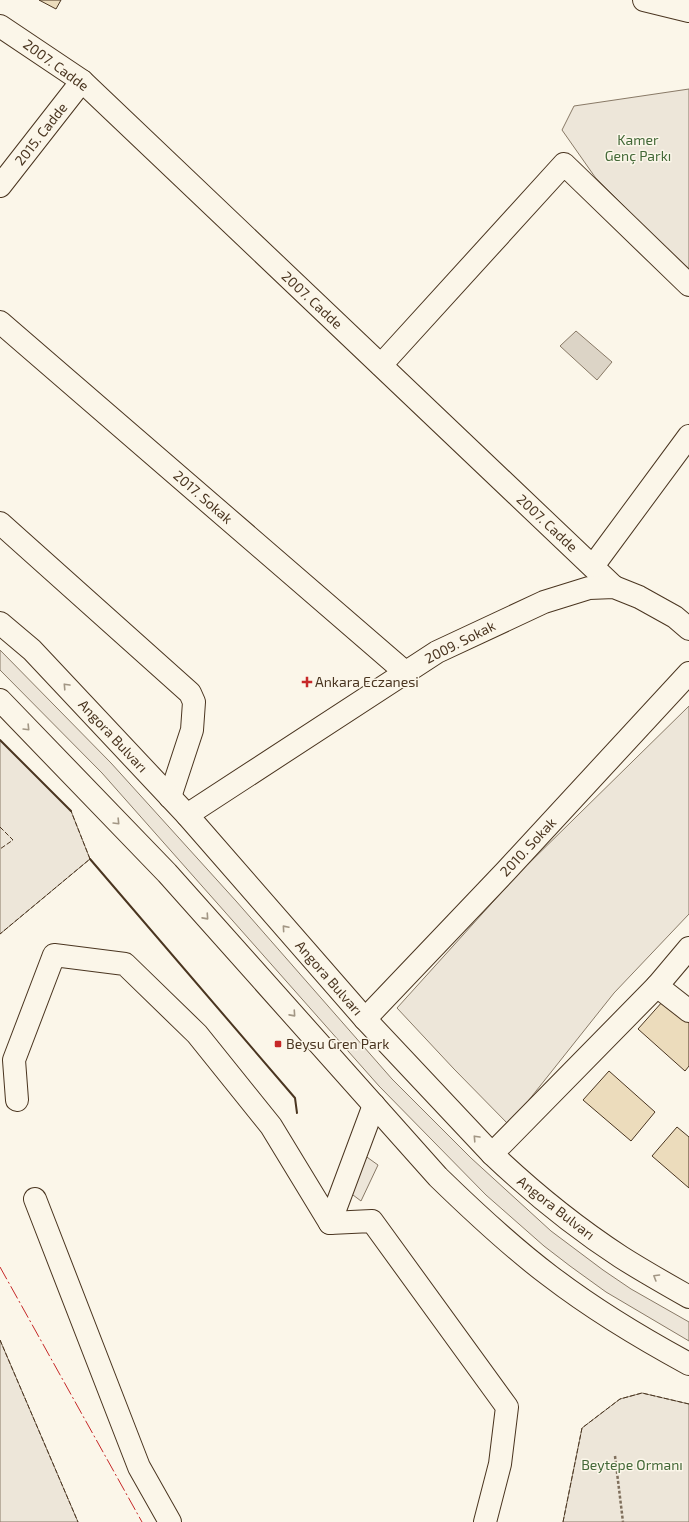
<svg xmlns="http://www.w3.org/2000/svg" width="689" height="1522" font-family="'Exo 2',sans-serif">
<style>
.green{fill:#ede6d9;stroke:#887966}
.water{fill:#dcd4c6;stroke:#887966}
.building{fill:#ecdcbc;stroke:#4a3520}
.lines{fill:none;stroke-linecap:round;stroke-linejoin:round}
.minor-casing{stroke:#4a3520;stroke-width:24}
.major-casing{stroke:#4a3520;stroke-width:24}
.path{stroke:#7f6f5c;stroke-width:2.5;stroke-dasharray:3 2;stroke-linecap:butt}
.minor{stroke:#fbf6e9;stroke-width:22}
.major{stroke:#fbf6e9;stroke-width:22}
.fence{stroke:#4a3520;stroke-width:1;stroke-dasharray:5 2;stroke-linecap:butt}
.wall{stroke:#4a3520;stroke-width:2}
.power{stroke:#c62828;stroke-width:1;stroke-dasharray:14 3 2 3;stroke-linecap:butt}
.oneway{stroke:#a29684}
.poi-dot{fill:#c62828;stroke:#fbf6e9;stroke-width:1.5}
.labels{text-anchor:middle;stroke-width:3;stroke-linejoin:round;paint-order:stroke}
.street-label{font-size:14px;fill:#4a3520;stroke:#fbf6e9}
.park-label{font-size:14px;fill:#436837;stroke:#fbf6e9}
.poi-label{font-size:14px;fill:#4a3520;stroke:#fbf6e9;text-anchor:start}
</style>
<rect width="100%" height="100%" fill="#fbf6e9"/>
<g class="green">
<path d="M 689,89 L 689,271 L 595,177 L 562,130 L 574,106 Z"/>
<path d="M 0,650 L 111,763 L 236,901 L 392,1079 L 471,1158 L 551,1231 L 603,1270 L 631,1289 L 689,1322 L 689,1341 L 606,1292 L 570,1266 L 544,1246 L 486,1195 L 379,1086 L 102,773 L 0,670 Z"/>
<path d="M 689,706 L 689,914 L 614,993 L 509,1125 L 454,1069 L 397,1008 L 520,872 Z"/>
<path d="M 0,740 L 71,811 L 90,859 L 0,934 Z"/>
<path d="M 357,1150 L 378,1165 L 361,1201 L 341,1186 Z"/>
<path d="M 0,1340 L 78,1522 L 0,1522 Z"/>
<path d="M 642,1393 L 689,1404 L 689,1522 L 563,1522 L 582,1428 L 620,1399 Z"/>
</g>
<path class="water" d="M 576,331 L 612,362 L 597,380 L 560,346 Z"/>
<g class="building">
<path d="M 39,0 L 61,0 L 56,9 Z"/>
<path d="M 663,1001 L 689,1023 L 689,1066 L 685,1071 L 638,1029 Z"/>
<path d="M 609,1071 L 655,1112 L 631,1141 L 583,1100 Z"/>
<path d="M 677,1127 L 689,1137 L 689,1188 L 652,1156 Z"/>
</g>
<g class="lines">
<defs>
<g id="minor">
<path d="M 644,0 L 689,11"/>
<path d="M 0,26 L 82,81 L 614,587"/>
<path d="M 0,186 L 82,81"/>
<path d="M 0,322 L 405,672"/>
<path d="M 381,365 L 564,164 L 689,285"/>
<path d="M 0,523 L 190,693 L 194,702 L 192,730 L 170,797"/>
<path d="M 593,566 L 689,436"/>
<path d="M 187,815 L 437,652 L 544,602 L 589,588 L 614,587 L 639,597 L 675,617 L 689,629"/>
<path d="M 657,986 L 689,1011"/>
<path d="M 365,1019 L 506,871 L 689,673"/>
<path d="M 17,1100 L 14,1060 L 54,955 L 125,964 L 197,1034 L 271,1126 L 330,1223 L 374,1105"/>
<path d="M 492,1154 L 657,986 L 689,948"/>
<path d="M 35,1199 L 139,1467 L 170,1522"/>
<path d="M 330,1223 L 372,1221 L 507,1407 L 500,1464 L 485,1522"/>
</g>
<g id="major">
<path d="M 0,623 L 32,650 L 187,815 L 365,1019 L 492,1154 C 532,1192 575,1227 621,1257 C 643,1271 666,1284 689,1297"/>
<path d="M 0,700 L 167,873 L 438,1177 C 474,1212 510,1246 550,1276 C 593,1309 641,1338 689,1364"/>
</g>
</defs>
<use href="#minor" class="minor-casing"/>
<use href="#major" class="major-casing"/>
<path class="path" d="M 615,1456 L 623,1522"/>
<use href="#minor" class="minor"/>
<use href="#major" class="major"/>
<g class="fence">
<path d="M 0,740 L 71,811 L 90,859 L 0,934"/>
<path d="M 0,827 L 13,840 L 0,849"/>
<path d="M 0,1340 L 78,1522"/>
<path d="M 563,1522 L 582,1428 L 620,1399 L 642,1393 L 689,1404"/>
</g>
<g class="wall">
<path d="M 0,740 L 71,811"/>
<path d="M 90,859 L 295,1098 L 297,1113"/>
</g>
<path class="power" d="M 0,1267 L 142,1522"/>
</g>
<defs><path id="oneway-chevron" d="M-2-3.5L2.5 0L-2 3.5" fill="none" stroke-width="1.6" stroke-linecap="round" stroke-linejoin="round"/></defs>
<g class="oneway">
<use href="#oneway-chevron" transform="translate(66 686) rotate(-133)"/>
<use href="#oneway-chevron" transform="translate(27 728) rotate(46)"/>
<use href="#oneway-chevron" transform="translate(117 822) rotate(46)"/>
<use href="#oneway-chevron" transform="translate(206 917) rotate(48)"/>
<use href="#oneway-chevron" transform="translate(285 928) rotate(-131)"/>
<use href="#oneway-chevron" transform="translate(293 1014) rotate(48)"/>
<use href="#oneway-chevron" transform="translate(476 1138) rotate(-133)"/>
<use href="#oneway-chevron" transform="translate(656 1277) rotate(-149)"/>
</g>
<g class="poi-dot">
<path d="M305 676h4v4h4v4h-4v4h-4v-4h-4v-4h4z"/>
<rect x="274" y="1040" width="8" height="8" rx="2"/>
</g>
<g class="labels">
<g class="street-label">
<text transform="translate(56 65) rotate(36)" y="5">2007. Cadde</text>
<text transform="translate(41 134) rotate(-52)" y="5">2015. Cadde</text>
<text transform="translate(312 300) rotate(43)" y="5">2007. Cadde</text>
<text transform="translate(203 497) rotate(41)" y="5">2017. Sokak</text>
<text transform="translate(547 523) rotate(43)" y="5">2007. Cadde</text>
<text transform="translate(460 642) rotate(-27)" y="5">2009. Sokak</text>
<text transform="translate(113 736) rotate(47)" y="5">Angora Bulvarı</text>
<text transform="translate(528 847) rotate(-47)" y="5">2010. Sokak</text>
<text transform="translate(329 978) rotate(49)" y="5">Angora Bulvarı</text>
<text transform="translate(556 1208) rotate(38)" y="5">Angora Bulvarı</text>
</g>
<g class="park-label">
<text x="638" y="145">Kamer<tspan x="638" dy="16">Genç Parkı</tspan></text>
<text x="632" y="1470">Beytepe Ormanı</text>
</g>
<g class="poi-label">
<text x="315" y="687">Ankara Eczanesi</text>
<text x="286" y="1049">Beysu Gren Park</text>
</g>
</g>
</svg>
